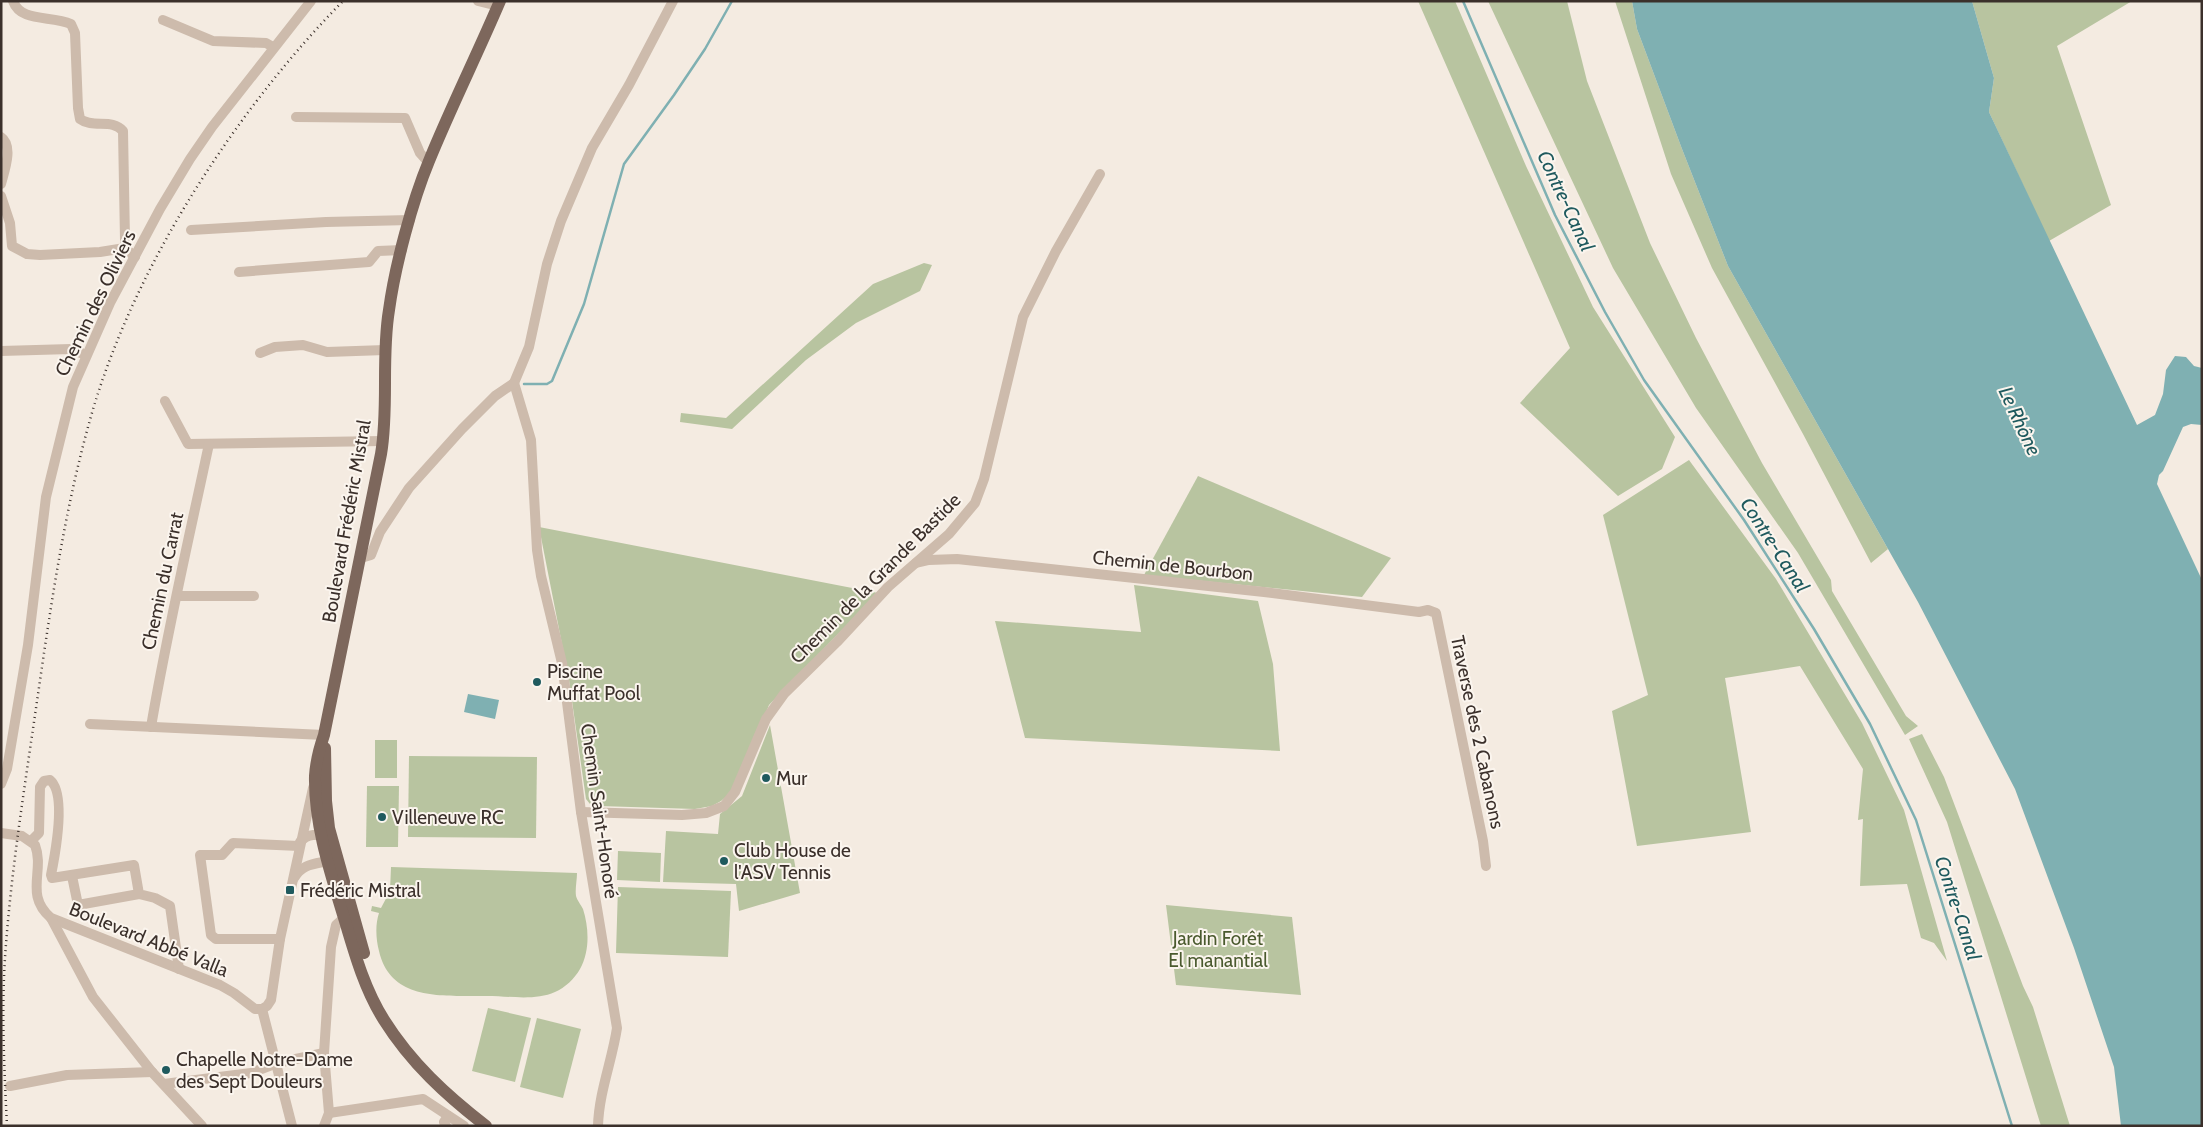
<svg xmlns="http://www.w3.org/2000/svg" width="2203" height="1127" font-family="Cabin,sans-serif">
<style>
.green{fill:#b8c4a0}
.water{fill:#7fb0b2}
.lines{fill:none;stroke-linecap:round;stroke-linejoin:round}
.stream{stroke:#7fb0b2;stroke-width:2.5}
.minor{stroke:#cdbbac;stroke-width:10}
.major{stroke:#7d675c;stroke-width:12}
.rail{stroke:#3b302b;stroke-width:2.5;stroke-dasharray:1 4;stroke-linecap:butt}
.poi-dot{fill:#1f5a5e;stroke:#fbf5ee;stroke-width:2}
.labels{text-anchor:middle;stroke-width:4;stroke-linejoin:round;paint-order:stroke}
.street-label{font-size:19px;fill:#3b302b;stroke:#fbf5ee}
.poi-label{font-size:19px;fill:#3b302b;stroke:#fbf5ee;text-anchor:start}
.park-label{font-size:19px;fill:#4a5a2e;stroke:#fbf5ee}
.water-label{font-size:20px;font-style:italic;fill:#1f5a5e;stroke:#fbf5ee}
</style>
<rect width="100%" height="100%" fill="#f4ebe1"/>
<g class="green">
<path d="M 1418,1 L 1455,1 L 1526,166 L 1593,307 L 1675,437 L 1662,469 L 1618,496 L 1520,403 L 1570,348 Z"/>
<path d="M 1488,1 L 1567,1 L 1587,81 L 1650,243 L 1696,338 L 1762,463 L 1831,580 L 1832,591 L 1906,716 L 1918,726 L 1905,735 L 1798,553 L 1696,408 L 1613,268 Z"/>
<path d="M 1615,1 L 1632,1 L 1637,29 L 1682,149 L 1728,266 L 1888,549 L 1871,563 L 1803,434 L 1712,268 L 1671,174 Z"/>
<path d="M 1972,1 L 2132,1 L 2057,46 L 2111,205 L 2049,241 L 1989,112 L 1994,78 Z"/>
<path d="M 924,263 L 932,265 L 920,291 L 856,323 L 806,360 L 732,429 L 680,422 L 681,413 L 726,418 L 873,284 Z"/>
<path d="M 1689,460 L 1776,579 L 1862,723 L 1904,810 L 1947,961 L 1934,943 L 1921,938 L 1907,884 L 1860,886 L 1863,819 L 1858,820 L 1863,769 L 1800,666 L 1725,678 L 1751,832 L 1637,846 L 1612,711 L 1648,695 L 1603,515 Z"/>
<path d="M 1198,476 L 1391,558 L 1362,597 L 1144,575 Z"/>
<path d="M 539,527 L 878,593 L 769,705 L 740,779 L 732,792 L 721,801 L 712,806 L 695,809 L 599,806 L 590,804 L 586,799 L 569,680 Z"/>
<path d="M 1134,585 L 1258,601 L 1273,664 L 1280,751 L 1025,738 L 995,621 L 1141,632 Z"/>
<path d="M 770,725 L 800,893 L 739,911 L 736,884 L 663,882 L 666,831 L 718,834 L 720,814 L 742,796 Z"/>
<path d="M 1922,734 L 1944,777 L 2023,986 L 2033,1007 L 2070,1126 L 2041,1126 L 1947,822 L 1909,739 Z"/>
<rect x="375" y="740" width="22" height="38"/>
<path d="M 409,756 L 537,757 L 536,838 L 408,837 Z"/>
<path d="M 367,786 L 399,786 L 398,847 L 366,847 Z"/>
<path d="M 618,851 L 661,853 L 660,882 L 617,880 Z"/>
<path d="M 391,867 L 577,873 C 577,880 575,889 576,896 C 577,900 581,905 583,909 C 589,928 590,951 580,969 C 575,978 565,988 555,992 C 535,1001 509,996 487,996 C 446,995 391,1003 379,951 C 376,939 375,925 379,913 L 371,911 L 372,906 L 381,908 L 390,891 Z"/>
<path d="M 618,887 L 731,891 L 728,957 L 616,953 Z"/>
<path d="M 1166,905 L 1292,917 L 1301,995 L 1176,985 Z"/>
<path d="M 488,1008 L 531,1018 L 515,1082 L 472,1071 Z"/>
<path d="M 537,1018 L 581,1029 L 563,1098 L 520,1087 Z"/>
</g>
<g class="water">
<path d="M 1632,1 L 1972,1 L 1994,78 L 1989,112 L 2137,425 L 2155,415 L 2163,394 L 2166,370 L 2175,356 L 2186,357 L 2194,366 L 2202,368 L 2202,425 L 2191,424 L 2183,427 L 2163,471 L 2159,475 L 2157,484 L 2202,580 L 2202,1126 L 2121,1126 L 2114,1067 L 2074,948 L 2015,789 L 1918,602 L 1728,266 L 1682,149 L 1637,29 Z"/>
<path d="M 468,694 L 499,700 L 495,719 L 464,712 Z"/>
</g>
<g class="lines">
<g class="stream">
<path d="M 1463,1 L 1555,215 L 1605,312 L 1644,380 L 1744,520 L 1814,629 L 1870,724 L 1916,820 L 2012,1126"/>
<path d="M 524,384 L 547,384 L 552,381 L 584,304 L 624,164 L 674,95 L 705,49 L 732,1"/>
</g>
<g class="minor">
<path d="M 13,1 C 21,23 51,15 71,24 L 75,33 L 78,108 L 80,119 C 93,129 112,118 123,131 L 125,240 L 125,248 L 135,257"/>
<path d="M 478,1 L 498,6"/>
<path d="M 163,20 L 213,41 L 266,43 L 273,47"/>
<path d="M 296,117 L 405,118 L 420,153 L 428,162"/>
<path d="M 1,137 C 14,146 4,172 1,184"/>
<path d="M 1,196 L 10,223 L 12,246 L 27,254 L 40,255 L 100,252 L 125,248"/>
<path d="M 191,230 L 326,222 L 410,220"/>
<path d="M 239,272 L 369,262 L 378,251 L 402,250"/>
<path d="M 1,351 L 71,349 L 86,355"/>
<path d="M 260,353 L 275,347 L 303,345 L 327,352 L 385,350"/>
<path d="M 514,383 L 531,440 L 537,550 L 541,576 L 562,663 L 581,812 L 617,1028 C 612,1061 599,1092 598,1126"/>
<path d="M 165,401 L 188,444 L 383,441"/>
<path d="M 361,558 L 371,555 L 380,532 L 409,488 L 462,429 L 495,396 L 514,383 L 529,347 L 547,264 L 561,221 L 592,148 L 629,85 L 673,1"/>
<path d="M 916,563 L 929,560 L 957,559 L 1264,592 L 1419,612 L 1428,610 L 1436,613 L 1483,841 L 1486,866"/>
<path d="M 177,596 L 254,596"/>
<path d="M 90,724 L 324,735"/>
<path d="M 151,727 C 167,632 189,538 209,444"/>
<path d="M 1,784 L 7,769 L 28,645 L 46,497 L 73,387 L 110,303 L 160,209 L 190,159 L 212,127 L 311,1"/>
<path d="M 581,812 L 682,815 L 706,813 L 724,806 L 735,792 L 766,719 L 784,694 L 837,642 L 888,587 L 949,534 L 975,503 L 984,479 L 1023,317 L 1056,251 L 1100,174"/>
<path d="M 1,833 L 22,836 L 35,845 C 45,871 24,895 51,918 L 220,985 L 234,993 L 255,1009 L 262,1009"/>
<path d="M 31,841 L 39,833 L 40,787 L 44,781 L 50,780 C 67,794 55,855 51,875 L 52,878 L 134,865 L 139,894 L 155,898 L 170,906 L 179,969"/>
<path d="M 300,842 C 307,834 319,832 327,840"/>
<path d="M 72,876 L 78,905 L 139,894"/>
<path d="M 294,878 C 302,864 314,864 328,861 L 331,857"/>
<path d="M 51,918 L 93,997 L 152,1072 L 202,1126"/>
<path d="M 280,939 L 216,939 L 211,935 L 200,855 L 222,855 L 233,843 L 299,846"/>
<path d="M 262,1009 L 267,1006 L 271,1000 L 280,939 L 313,788"/>
<path d="M 262,1009 L 292,1126"/>
<path d="M 164,1084 L 251,1073 L 277,1063 L 324,1053"/>
<path d="M 10,1086 L 67,1075 L 152,1072"/>
<path d="M 329,1113 L 423,1099 L 464,1126"/>
<path d="M 324,1126 L 329,1113 L 324,1053 L 331,947 L 336,925 L 344,918"/>
<path d="M 446,1126 L 444,1122 L 448,1116"/>
</g>
<g class="major">
<path d="M 325,748 L 326,801 L 329,828 L 364,953"/>
<path d="M 486,1126 C 446,1095 411,1063 384,1020 C 365,990 355,955 345,921 C 331,875 314,825 315,776 C 316,761 319,749 324,735 L 381,454 C 389,407 381,358 389,310 C 395,266 412,202 429,161 C 451,107 477,55 500,1"/>
</g>
<path class="rail" d="M 7,1126 C 4,1065 1,1004 6,944 C 12,867 24,791 35,715 C 50,612 64,507 94,406 C 138,261 237,109 343,1"/>
</g>
<g class="poi-dot">
<circle cx="537" cy="682" r="5"/>
<circle cx="766" cy="778" r="5"/>
<circle cx="382" cy="817" r="5"/>
<circle cx="724" cy="861" r="5"/>
<rect x="285" y="885" width="10" height="10" rx="2.5"/>
<circle cx="166" cy="1070" r="5"/>
</g>
<g class="labels">
<g class="street-label">
<text transform="translate(95 303) rotate(-64)" y="7">Chemin des Oliviers</text>
<text transform="translate(346 521) rotate(-80)" y="7">Boulevard Frédéric Mistral</text>
<text transform="translate(1173 565) rotate(6)" y="7">Chemin de Bourbon</text>
<text transform="translate(875 578) rotate(-45)" y="7">Chemin de la Grande Bastide</text>
<text transform="translate(162 581) rotate(-78)" y="7">Chemin du Carrat</text>
<text transform="translate(1478 732) rotate(78)" y="7">Traverse des 2 Cabanons</text>
<text transform="translate(600 811) rotate(82)" y="7">Chemin Saint-Honoré</text>
<text transform="translate(149 939) rotate(22)" y="7">Boulevard Abbé Valla</text>
</g>
<g class="poi-label">
<text x="547" y="678">Piscine<tspan x="547" dy="22">Muffat Pool</tspan></text>
<text x="776" y="785">Mur</text>
<text x="392" y="824">Villeneuve RC</text>
<text x="734" y="857">Club House de<tspan x="734" dy="22">l'ASV Tennis</tspan></text>
<text x="300" y="897">Frédéric Mistral</text>
<text x="176" y="1066">Chapelle Notre-Dame<tspan x="176" dy="22">des Sept Douleurs</tspan></text>
</g>
<g class="park-label">
<text x="1218" y="945">Jardin Forêt<tspan x="1218" dy="22">El manantial</tspan></text>
</g>
<g class="water-label">
<text transform="translate(1566 201) rotate(65)" y="7">Contre-Canal</text>
<text transform="translate(2020 421) rotate(65)" y="7">Le Rhône</text>
<text transform="translate(1775 545) rotate(57)" y="7">Contre-Canal</text>
<text transform="translate(1958 908) rotate(72)" y="7">Contre-Canal</text>
</g>
</g>
<rect width="2203" height="1127" fill="none" stroke="#3b302b" stroke-width="5"/>
</svg>
